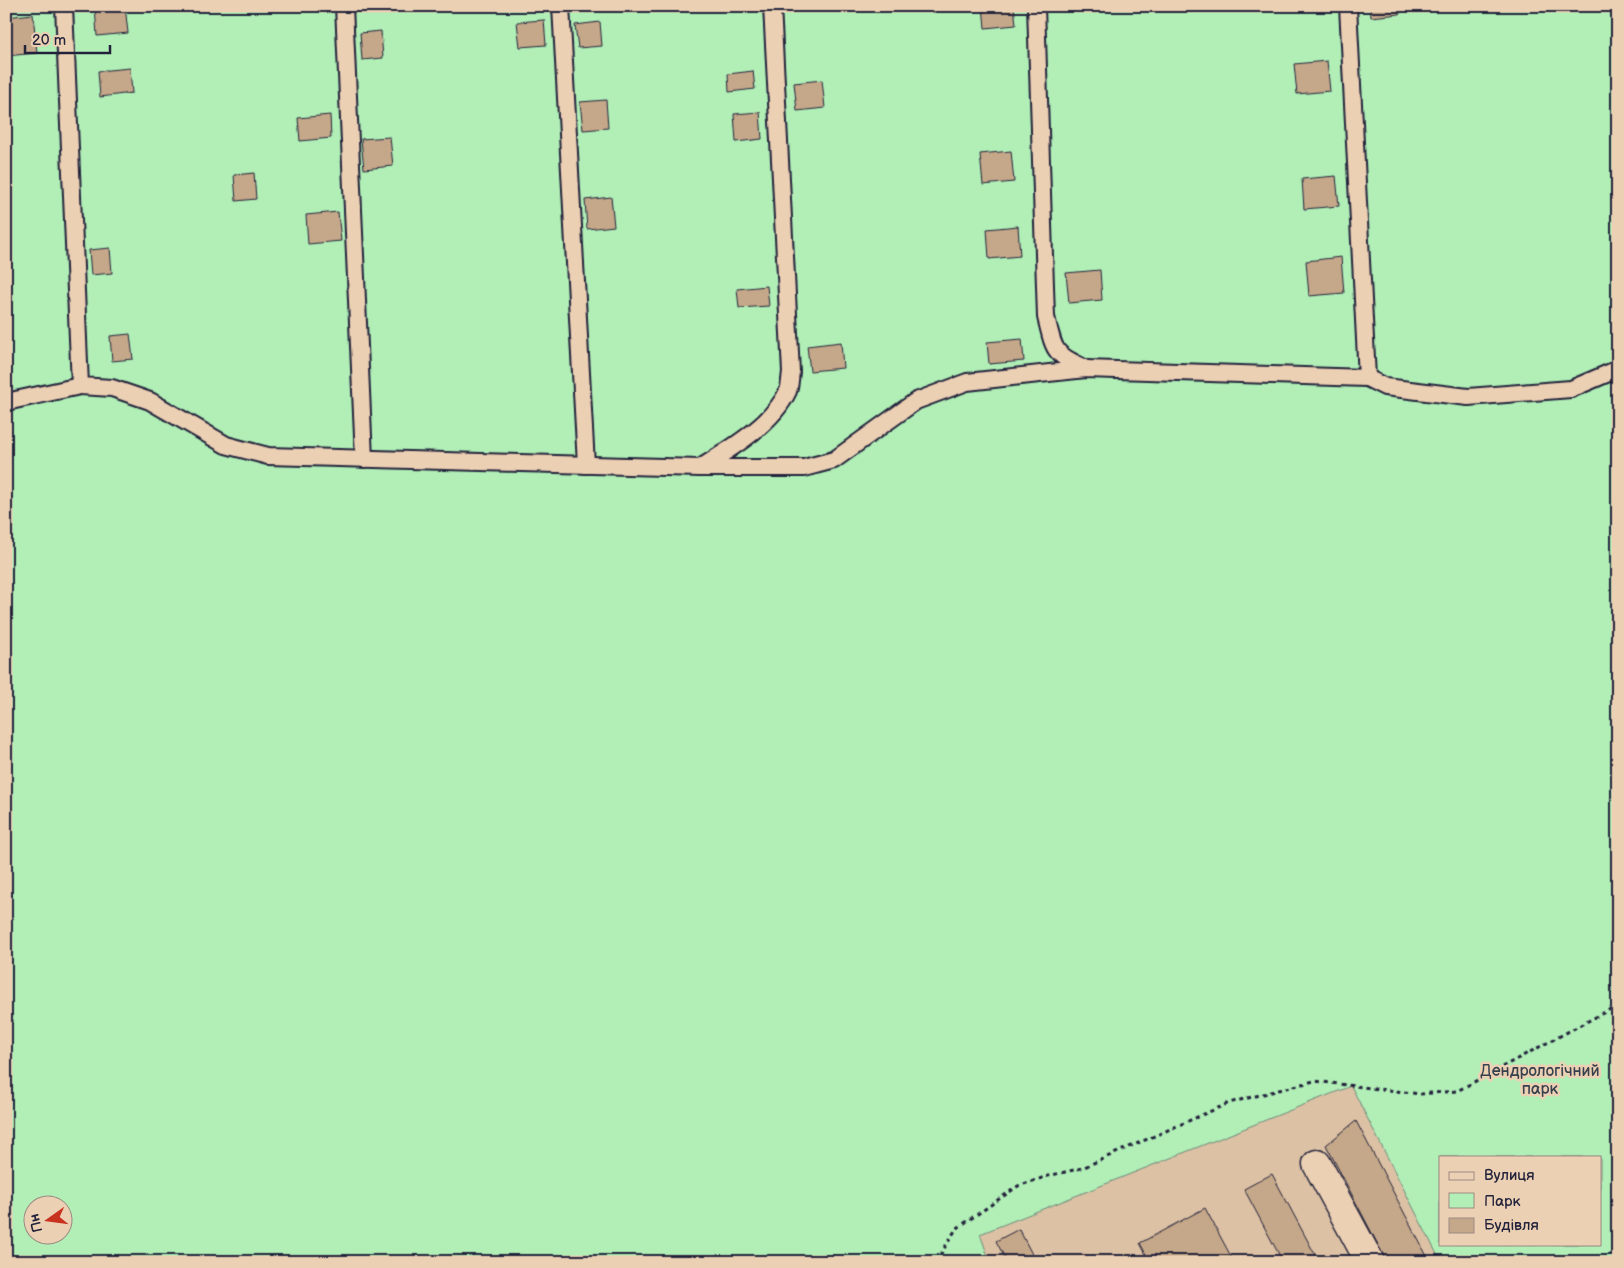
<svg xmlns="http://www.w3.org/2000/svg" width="1624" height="1268" font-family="'Balsamiq Sans',sans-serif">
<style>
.built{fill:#dcc1a4}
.green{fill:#b1efb7;stroke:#6a8879;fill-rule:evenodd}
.building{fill:#c5a889;stroke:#22223b}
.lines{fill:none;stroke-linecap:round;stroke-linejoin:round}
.lane-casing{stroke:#22223b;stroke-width:20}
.street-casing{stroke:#22223b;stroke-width:31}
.path{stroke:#22223b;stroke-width:3;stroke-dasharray:4 4;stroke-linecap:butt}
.lane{stroke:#ecd0b3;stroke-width:16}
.street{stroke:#ecd0b3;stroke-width:28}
.labels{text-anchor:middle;stroke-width:5;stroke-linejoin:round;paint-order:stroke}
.park-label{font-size:16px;fill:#37414e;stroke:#ecd0b3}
</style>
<rect width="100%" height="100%" fill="#ecd0b3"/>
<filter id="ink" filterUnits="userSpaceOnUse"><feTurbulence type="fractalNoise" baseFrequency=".02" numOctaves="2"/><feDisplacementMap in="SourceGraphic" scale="10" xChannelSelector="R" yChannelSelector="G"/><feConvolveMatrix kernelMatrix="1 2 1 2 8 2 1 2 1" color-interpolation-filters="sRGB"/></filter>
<g filter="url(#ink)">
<path class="built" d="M 1351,1086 L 1441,1262 L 990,1262 L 980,1234 Z"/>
<path class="green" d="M 6,6 L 1618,6 L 1618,1262 L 1441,1262 L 1351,1086 L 980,1234 L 990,1262 L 6,1262 ZM 1440,1157 L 1600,1157 L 1600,1244 L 1440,1244 ZM 32,1206 L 62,1206 L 62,1236 L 32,1236 Z"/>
<g class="building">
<path d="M 95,6 L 125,6 L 128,33 L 97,36 Z"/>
<path d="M 983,6 L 1014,6 L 1016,25 L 985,28 Z"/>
<path d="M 1370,6 L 1399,6 L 1400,14 L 1371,17 Z"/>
<path d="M 33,14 L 37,53 L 6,56 L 6,17 Z"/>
<path d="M 544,20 L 546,45 L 520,47 L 517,22 Z"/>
<path d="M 600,22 L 602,46 L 578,48 L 575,25 Z"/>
<path d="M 381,31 L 383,58 L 362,60 L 360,33 Z"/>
<path d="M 1327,61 L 1330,91 L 1297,94 L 1294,64 Z"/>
<path d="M 130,68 L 132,93 L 100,97 L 98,71 Z"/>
<path d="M 753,71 L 755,89 L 729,92 L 728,74 Z"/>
<path d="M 822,80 L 825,108 L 797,111 L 794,83 Z"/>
<path d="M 606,100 L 608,128 L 583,130 L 580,102 Z"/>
<path d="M 760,112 L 762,139 L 736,142 L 734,114 Z"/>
<path d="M 330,115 L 331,138 L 300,141 L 298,118 Z"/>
<path d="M 390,137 L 393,166 L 364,169 L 361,139 Z"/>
<path d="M 1011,151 L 1014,182 L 983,185 L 980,154 Z"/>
<path d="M 254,173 L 256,199 L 236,201 L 234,175 Z"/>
<path d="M 1336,176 L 1339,206 L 1304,209 L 1302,179 Z"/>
<path d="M 611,197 L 614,226 L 587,229 L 585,200 Z"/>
<path d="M 338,212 L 341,241 L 308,244 L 306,215 Z"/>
<path d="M 1018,226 L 1020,256 L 989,259 L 987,229 Z"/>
<path d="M 110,248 L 112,273 L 91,275 L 89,250 Z"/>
<path d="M 1341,257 L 1344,293 L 1309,296 L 1306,261 Z"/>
<path d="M 1100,270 L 1102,300 L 1069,303 L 1066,273 Z"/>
<path d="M 767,286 L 769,306 L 739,308 L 737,289 Z"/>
<path d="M 130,334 L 133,359 L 112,361 L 110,336 Z"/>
<path d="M 1022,339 L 1024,361 L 989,364 L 987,342 Z"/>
<path d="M 841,342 L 843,368 L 810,371 L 807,346 Z"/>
<path d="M 1356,1121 L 1430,1262 L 1387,1262 L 1326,1145 Z"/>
<path d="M 1272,1174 L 1319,1262 L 1283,1262 L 1244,1189 Z"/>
<path d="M 1205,1208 L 1234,1262 L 1150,1262 L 1140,1243 Z"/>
<path d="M 1019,1229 L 1036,1262 L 1007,1262 L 996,1241 Z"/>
</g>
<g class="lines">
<defs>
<g id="lane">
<path d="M 64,6 L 80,386 L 112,388 L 150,401 L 226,445 L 268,456 L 700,468 L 804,468 L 834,460 L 916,401 L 967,382 L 1086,369 L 1367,378 L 1385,387 L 1468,397 L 1571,389 L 1618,369"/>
<path d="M 344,6 L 364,459"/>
<path d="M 561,6 L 586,465"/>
<path d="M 1036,6 L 1046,317 C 1055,353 1053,353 1086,369"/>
<path d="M 1348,6 L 1367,378"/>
<path d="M 6,402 L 80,386"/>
<path d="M 700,468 C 730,449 772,425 788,391 C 790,386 790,378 791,372 L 772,6"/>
</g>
<path id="street" d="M 1317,1164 L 1370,1262"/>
</defs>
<use href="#lane" class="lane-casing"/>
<use href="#street" class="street-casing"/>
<path class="path" d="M 936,1262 L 956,1229 L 1018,1186 L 1048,1176 L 1082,1168 L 1229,1103 L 1314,1081 L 1420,1094 L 1457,1091 L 1618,1005"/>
<use href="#lane" class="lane"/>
<use href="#street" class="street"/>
</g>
</g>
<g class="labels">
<g class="park-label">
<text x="1540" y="1076">Дендрологічний<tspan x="1540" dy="18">парк</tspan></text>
</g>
</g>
<rect width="1624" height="1268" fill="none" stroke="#ecd0b3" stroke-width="25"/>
<rect x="12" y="12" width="1599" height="1243" fill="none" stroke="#22223b" stroke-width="2" filter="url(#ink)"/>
<rect x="1439" y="1156" width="162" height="90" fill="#ecd0b3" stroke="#9b8a83"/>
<rect x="1449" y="1172" width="25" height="8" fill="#ecd0b3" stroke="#9b8a83"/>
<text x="1484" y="1180" font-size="15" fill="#22223b">Вулиця</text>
<rect x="1449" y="1193" width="25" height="15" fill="#b1efb7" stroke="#9b8a83"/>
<text x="1484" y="1206" font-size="15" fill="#22223b">Парк</text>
<rect x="1449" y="1218" width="25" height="15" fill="#c5a889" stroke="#9b8a83"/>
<text x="1484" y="1230" font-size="15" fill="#22223b">Будівля</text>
<g transform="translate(48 1220) rotate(256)"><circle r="24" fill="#ecd0b3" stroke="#9b8a83"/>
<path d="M0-4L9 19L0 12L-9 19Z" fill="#c8321e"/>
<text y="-8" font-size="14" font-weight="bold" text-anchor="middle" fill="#22223b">Пн</text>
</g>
<path d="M25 45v8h85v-8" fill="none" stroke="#22223b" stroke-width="2.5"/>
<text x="32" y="45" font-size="15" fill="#22223b" stroke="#ecd0b3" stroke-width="4" paint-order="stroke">20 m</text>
</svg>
